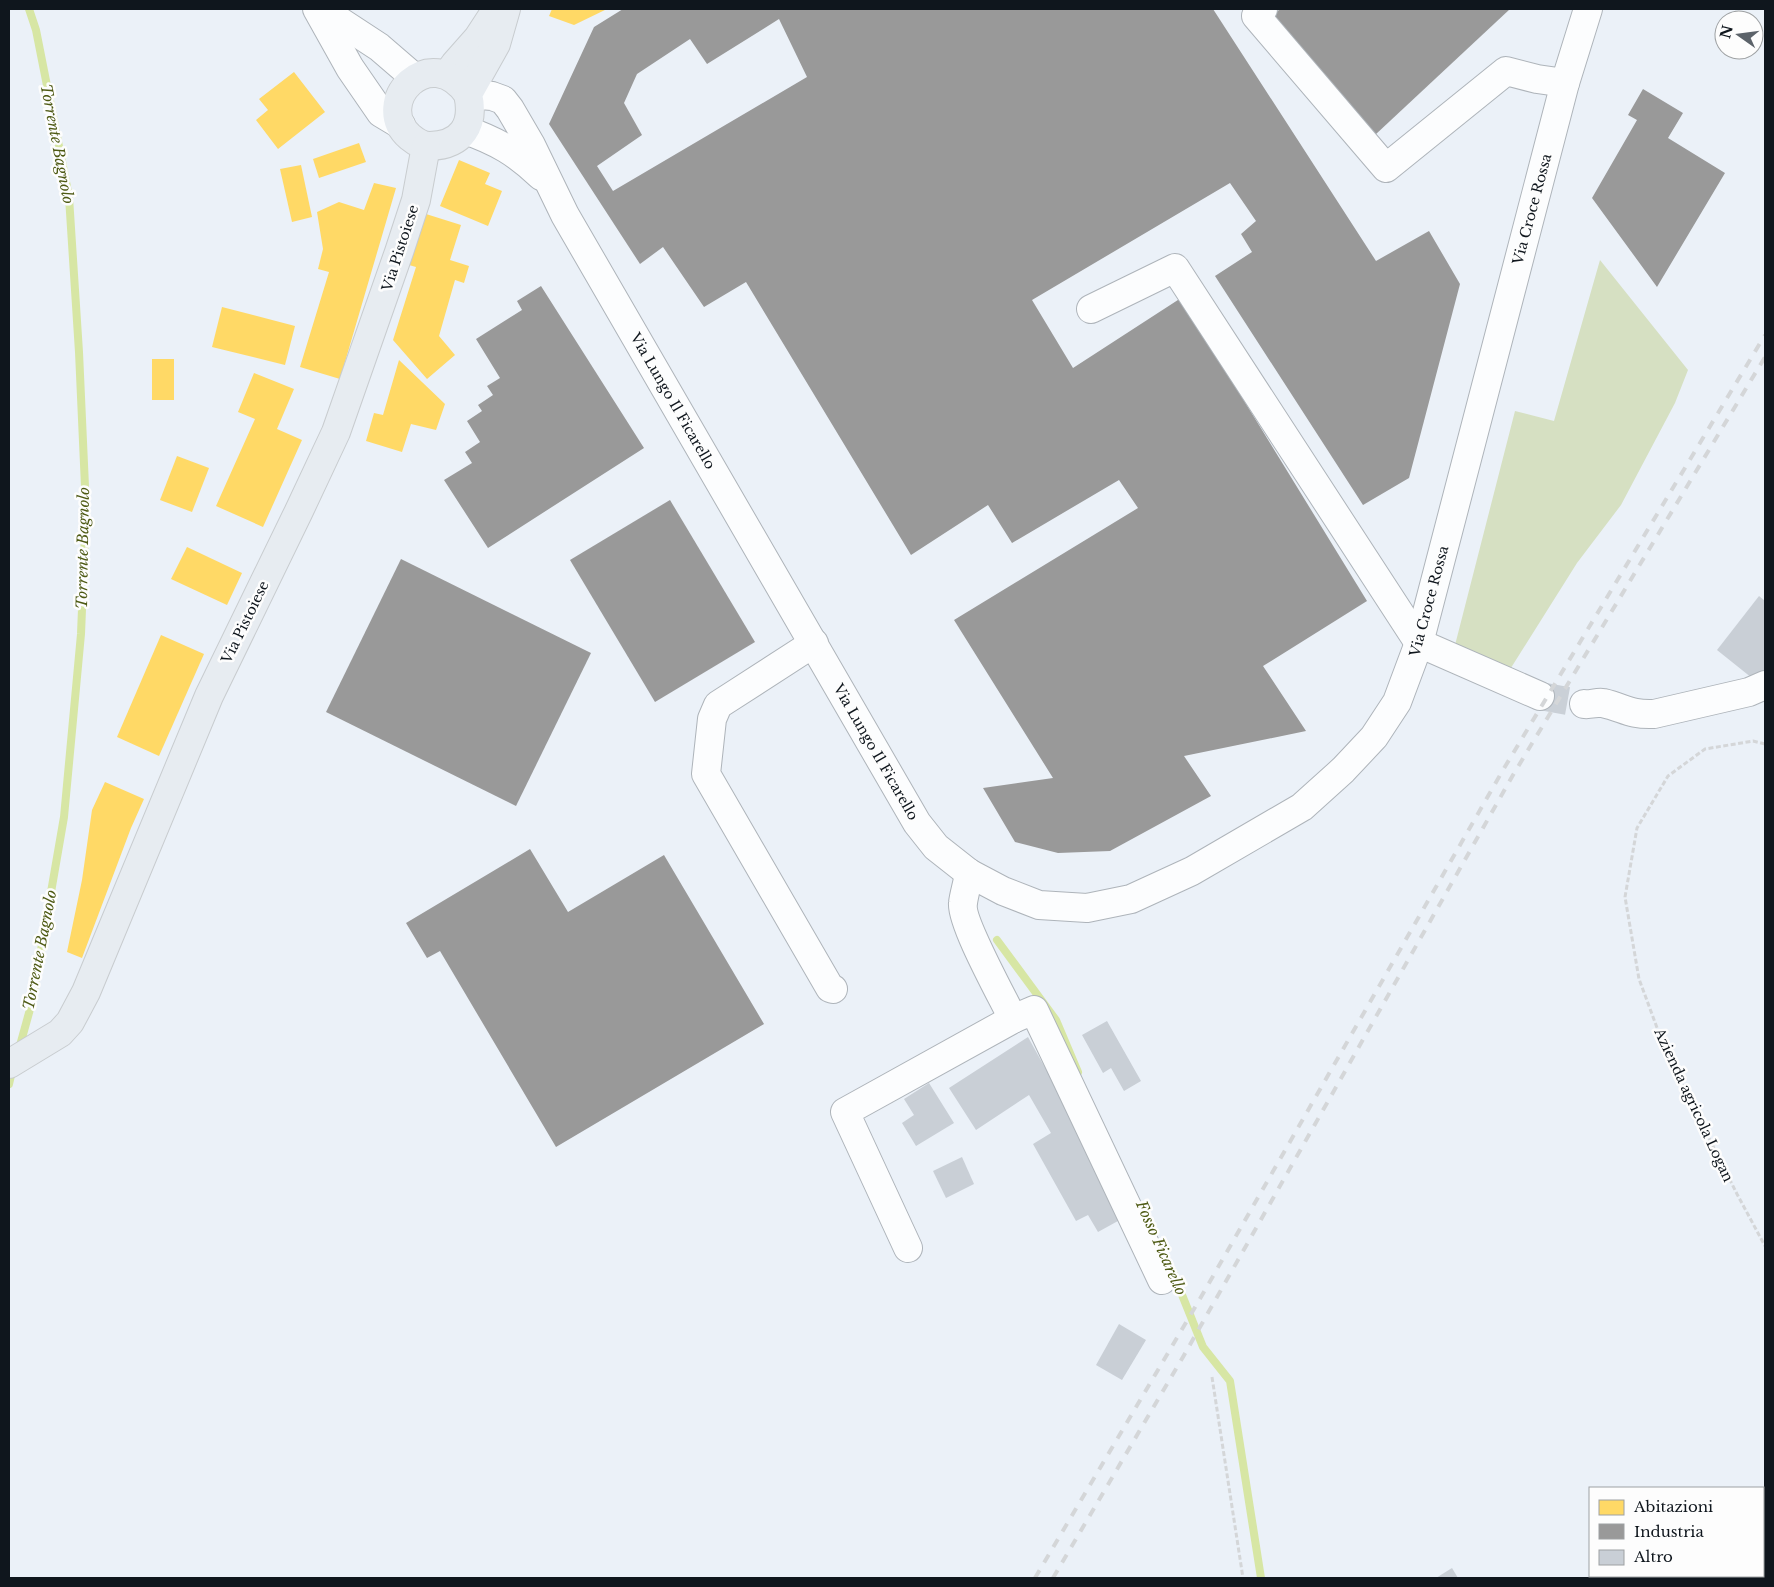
<svg xmlns="http://www.w3.org/2000/svg" width="1774" height="1587" font-family="'Libre Baskerville',serif">
<style>
.green{fill:#d6e0c2}
.homes{fill:#ffd966}
.industry{fill:#999;fill-rule:evenodd}
.lines{fill:none;stroke-linecap:round;stroke-linejoin:round}
.stream{stroke:#d7e6a4;stroke-width:8}
.building{fill:#c9cfd6}
.minor-tunnel{stroke:#cad0d7;stroke-width:28;stroke-dasharray:28 14;stroke-linecap:butt}
.minor-casing{stroke:#aeb4ba;stroke-width:30}
.major-casing{stroke:#c8cccf;stroke-width:30}
.path{stroke:#d4d6d8;stroke-width:3;stroke-dasharray:5 2.5;stroke-linecap:butt}
.minor{stroke:#fcfdfe;stroke-width:28}
.major{stroke:#e7ecf1;stroke-width:28}
.rail{stroke:#d4d6d8;stroke-width:4;stroke-dasharray:9 9;stroke-linecap:butt}
.labels{text-anchor:middle;stroke-width:5;stroke-linejoin:round;paint-order:stroke}
.street-label{font-size:14px;fill:#0f161d;stroke:#fdfdfd}
.water-label{font-size:15px;font-style:italic;fill:#4e5a14;stroke:#fdfdfd}
</style>
<rect width="100%" height="100%" fill="#ebf1f8"/>
<path class="green" d="M 1600,260 L 1688,370 L 1675,403 L 1621,505 L 1577,563 L 1509,671 L 1454,649 L 1515,411 L 1554,421 Z"/>
<g class="homes">
<path d="M 552,9 L 607,9 L 574,25 L 549,16 Z"/>
<path d="M 294,72 L 325,112 L 278,149 L 256,120 L 268,110 L 259,99 Z"/>
<path d="M 359,143 L 366,162 L 319,178 L 313,159 Z"/>
<path d="M 459,160 L 490,173 L 485,184 L 502,191 L 488,226 L 440,206 Z"/>
<path d="M 301,165 L 312,217 L 292,222 L 280,169 Z"/>
<path d="M 374,183 L 396,188 L 340,379 L 300,367 L 329,272 L 318,269 L 323,249 L 317,212 L 339,202 L 364,210 Z"/>
<path d="M 426,214 L 461,225 L 450,260 L 469,266 L 464,283 L 455,280 L 439,336 L 455,355 L 427,379 L 393,340 L 416,267 L 409,265 Z"/>
<path d="M 222,307 L 295,326 L 285,365 L 212,347 Z"/>
<rect x="152" y="359" width="22" height="41"/>
<path d="M 399,360 L 445,404 L 436,430 L 411,424 L 402,452 L 366,441 L 374,413 L 383,415 Z"/>
<path d="M 254,373 L 294,389 L 277,429 L 302,440 L 263,527 L 216,506 L 255,419 L 238,412 Z"/>
<path d="M 177,456 L 209,468 L 192,512 L 160,500 Z"/>
<path d="M 187,547 L 242,573 L 227,605 L 171,579 Z"/>
<path d="M 161,635 L 204,654 L 159,756 L 117,737 Z"/>
<path d="M 105,782 L 144,799 L 131,828 L 82,958 L 67,952 L 82,880 L 92,810 Z"/>
</g>
<g class="industry">
<path d="M 623,9 L 1213,9 L 1376,261 L 1429,231 L 1460,284 L 1409,478 L 1363,505 L 1215,276 L 1252,252 L 1241,234 L 1256,221 L 1230,183 L 1032,300 L 1073,368 L 1181,298 L 1367,601 L 1263,666 L 1306,731 L 1184,756 L 1211,796 L 1110,851 L 1058,853 L 1015,842 L 983,788 L 1053,778 L 954,620 L 1138,508 L 1119,480 L 1012,543 L 988,505 L 911,555 L 746,282 L 704,307 L 663,247 L 640,264 L 549,124 L 594,27 ZM 779,19 L 807,77 L 613,191 L 597,166 L 642,135 L 624,103 L 637,74 L 690,39 L 707,64 Z"/>
<path d="M 1280,9 L 1510,9 L 1375,135 L 1268,20 Z"/>
<path d="M 1643,89 L 1683,113 L 1668,138 L 1725,173 L 1657,287 L 1592,198 L 1637,120 L 1628,115 Z"/>
<path d="M 541,286 L 644,448 L 488,548 L 444,480 L 472,463 L 465,452 L 480,442 L 467,421 L 482,411 L 478,405 L 493,395 L 487,386 L 500,378 L 476,339 L 522,310 L 517,301 Z"/>
<path d="M 670,500 L 755,642 L 655,702 L 570,560 Z"/>
<path d="M 401,559 L 591,653 L 516,806 L 326,712 Z"/>
<path d="M 530,849 L 568,912 L 664,855 L 764,1024 L 556,1147 L 440,951 L 427,958 L 406,923 Z"/>
</g>
<g class="lines">
<g class="stream">
<path d="M 997,940 L 1056,1020 L 1078,1072"/>
<path d="M 19,1049 L 32,1002 L 64,817 L 81,634 L 86,509 L 79,352 L 69,197 L 36,30 L 29,9"/>
<path d="M 9,1084 L 13,1067"/>
<path d="M 1172,1270 L 1203,1347 L 1230,1381 L 1261,1578"/>
</g>
</g>
<g class="building">
<path d="M 1759,596 L 1765,601 L 1765,671 L 1757,682 L 1717,650 Z"/>
<path d="M 1107,1021 L 1141,1081 L 1124,1091 L 1111,1068 L 1103,1073 L 1082,1035 Z"/>
<path d="M 1028,1037 L 1127,1216 L 1098,1232 L 1088,1215 L 1076,1221 L 1033,1144 L 1051,1133 L 1029,1095 L 976,1130 L 949,1088 Z"/>
<path d="M 929,1083 L 954,1123 L 916,1146 L 902,1123 L 914,1115 L 904,1099 Z"/>
<path d="M 962,1157 L 974,1184 L 946,1198 L 933,1171 Z"/>
<path d="M 1119,1324 L 1146,1340 L 1122,1380 L 1096,1365 Z"/>
<path d="M 1452,1568 L 1458,1578 L 1436,1578 Z"/>
<path d="M 1605,1576 L 1647,1576 L 1649,1578 L 1601,1578 Z"/>
</g>
<g class="lines">
<path class="minor-tunnel" d="M 1540,696 L 1584,704"/>
<defs>
<g id="minor">
<path d="M 317,9 L 350,68 L 381,113 L 401,125"/>
<path d="M 321,9 L 379,47 L 415,78"/>
<path d="M 1263,9 L 1256,16 L 1386,168 L 1506,71 L 1537,79 L 1565,83"/>
<path d="M 468,94 L 492,96 L 503,100 L 510,109 L 531,145 L 565,215 L 917,823 L 936,847 L 969,873 L 1003,891 L 1039,905 L 1087,908 L 1131,899 L 1192,871 L 1302,807 L 1343,770 L 1374,737 L 1397,702 L 1419,643 L 1565,83 L 1588,9"/>
<path d="M 465,130 C 497,141 517,153 541,176"/>
<path d="M 1091,309 L 1175,268 L 1419,643 L 1540,696"/>
<path d="M 814,643 L 718,705 L 712,719 L 706,774 L 830,988 L 833,989"/>
<path d="M 1584,704 C 1590,705 1597,702 1603,703 C 1625,708 1629,715 1654,714 L 1749,692 L 1765,685"/>
<path d="M 969,873 C 968,882 964,894 963,903 C 960,921 1003,998 1013,1019"/>
<path d="M 908,1248 L 845,1112 L 1013,1019 L 1034,1010 L 1162,1280"/>
</g>
<g id="major">
<path d="M 447,75 L 455,64 L 478,38 L 497,9"/>
<path d="M 468,94 C 430,40 371,103 410,137 C 416,142 422,146 430,146 C 462,145 475,125 468,94 L 496,44 L 506,9"/>
<path d="M 9,1064 L 60,1033 L 70,1022 L 86,992 L 209,696 L 298,513 L 336,432 L 399,252 L 416,200 L 426,146"/>
</g>
</defs>
<use href="#minor" class="minor-casing"/>
<use href="#major" class="major-casing"/>
<g class="path">
<path d="M 1765,744 L 1753,741 L 1705,749 L 1668,776 L 1637,828 L 1625,897 L 1639,979 L 1666,1052 L 1737,1194 L 1765,1246"/>
<path d="M 1212,1377 L 1243,1578"/>
</g>
<use href="#minor" class="minor"/>
<use href="#major" class="major"/>
<g class="rail">
<path d="M 1035,1578 L 1197,1304 L 1503,770 L 1765,335"/>
<path d="M 1053,1578 L 1183,1357 L 1513,775 L 1765,357"/>
</g>
</g>
<g class="labels">
<g class="street-label">
<text transform="translate(1532 209) rotate(-75)" y="5">Via Croce Rossa</text>
<text transform="translate(400 248) rotate(-72)" y="5">Via Pistoiese</text>
<text transform="translate(673 401) rotate(60)" y="5">Via Lungo Il Ficarello</text>
<text transform="translate(1429 601) rotate(-75)" y="5">Via Croce Rossa</text>
<text transform="translate(245 622) rotate(-64)" y="5">Via Pistoiese</text>
<text transform="translate(876 752) rotate(60)" y="5">Via Lungo Il Ficarello</text>
<text transform="translate(1694 1105) rotate(65)" y="5">Azienda agricola Logan</text>
</g>
<g class="water-label">
<text transform="translate(57 144) rotate(79)" y="5">Torrente Bagnolo</text>
<text transform="translate(83 548) rotate(-89)" y="5">Torrente Bagnolo</text>
<text transform="translate(40 950) rotate(-79)" y="5">Torrente Bagnolo</text>
<text transform="translate(1161 1248) rotate(66)" y="5">Fosso Ficarello</text>
</g>
</g>
<rect width="1774" height="1587" fill="none" stroke="#0f161d" stroke-width="20"/>
<rect x="1589" y="1487" width="175" height="90" fill="#fdfdfd" stroke="#9ea1a3"/>
<rect x="1599" y="1500" width="25" height="15" fill="#ffd966" stroke="#9ea1a3"/>
<text x="1634" y="1512" font-size="15" fill="#0f161d">Abitazioni</text>
<rect x="1599" y="1524" width="25" height="15" fill="#999999" stroke="#9ea1a3"/>
<text x="1634" y="1537" font-size="15" fill="#0f161d">Industria</text>
<rect x="1599" y="1550" width="25" height="15" fill="#c9cfd6" stroke="#9ea1a3"/>
<text x="1634" y="1562" font-size="15" fill="#0f161d">Altro</text>
<g transform="translate(1739 35) rotate(284)"><circle r="24" fill="#fdfdfd" stroke="#9ea1a3"/>
<path d="M0-4L9 19L0 12L-9 19Z" fill="#5c636a"/>
<text y="-8" font-size="14" font-weight="bold" text-anchor="middle" fill="#0f161d">N</text>
</g>
</svg>
